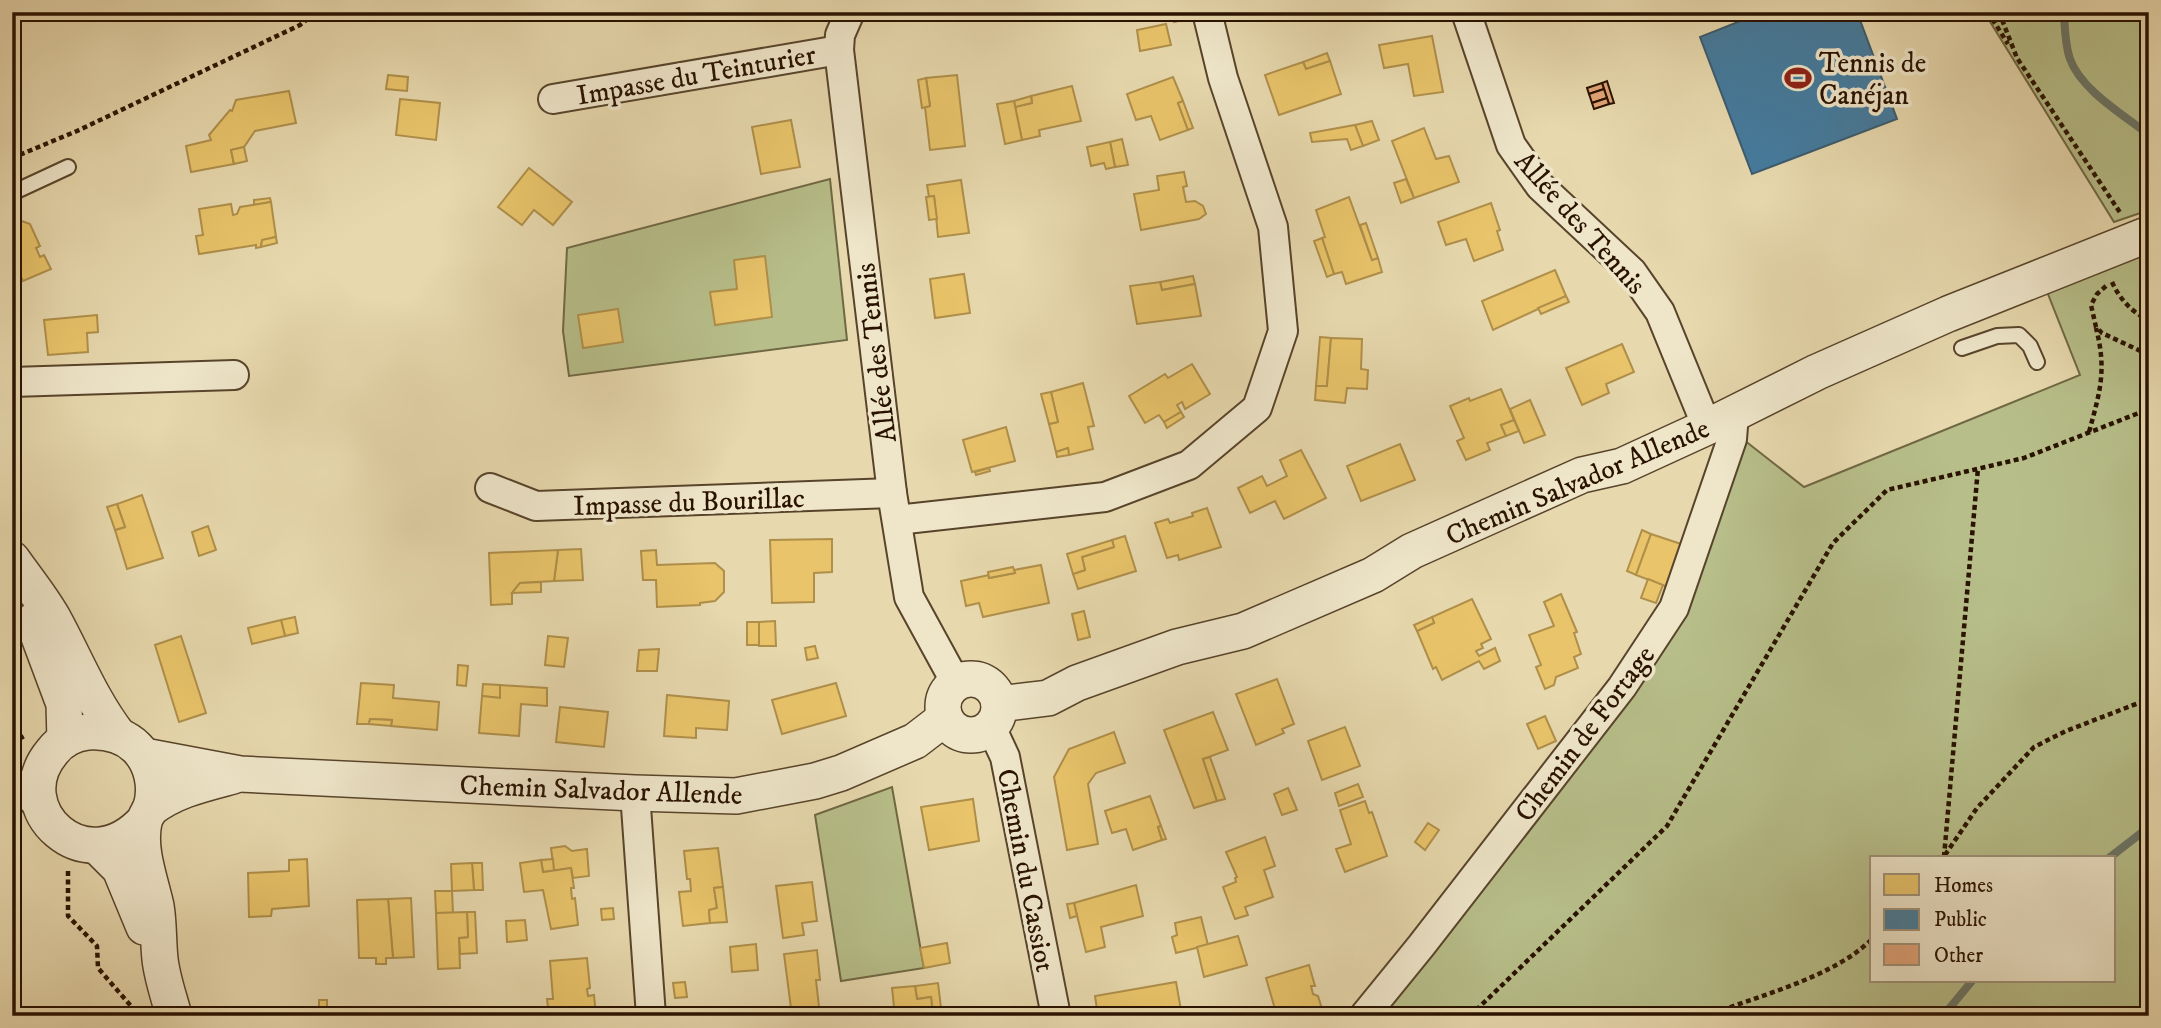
<svg xmlns="http://www.w3.org/2000/svg" width="2161" height="1028" font-family="'IM FELL DW Pica',serif">
<style>
.green{fill:#b7be89;stroke:#706844;stroke-width:2;fill-rule:evenodd}
.homes{fill:#e9c46a;stroke:#af8f4a;stroke-width:2}
.public{fill:#457b9d;stroke:#3d5c6e;stroke-width:2}
.lines{fill:none;stroke-linecap:round;stroke-linejoin:round}
.stream{stroke:#6b7668;stroke-width:8}
.building{fill:#e1a479;stroke:#291200;stroke-width:2}
.service-casing{stroke:#58442b;stroke-width:18}
.minor-casing{stroke:#58442b;stroke-width:32}
.tertiary-casing{stroke:#58442b;stroke-width:38}
.path{stroke:#291200;stroke-width:4.5;stroke-dasharray:5 3.5;stroke-linecap:butt}
.service{stroke:#efe6ca;stroke-width:14}
.minor{stroke:#efe6ca;stroke-width:28}
.tertiary{stroke:#efe6ca;stroke-width:35}
.labels{text-anchor:middle;stroke-width:7;stroke-linejoin:round;paint-order:stroke}
.poi-label{font-size:28px;fill:#291200;stroke:#efe6ca;text-anchor:start}
.street-label{font-size:28px;fill:#291200;stroke:#efe6ca}
</style>
<rect width="100%" height="100%" fill="#e7d8ad"/>
<filter id="stains"><feTurbulence type="fractalNoise" baseFrequency=".00286" numOctaves="4"/><feColorMatrix values="0 0 0 0 .2 0 0 0 0 .09 0 0 0 0 .02 0 0 0 .5 -.17"/></filter>
<radialGradient id="worn" r=".72"><stop offset=".6" stop-color="#630" stop-opacity="0"/><stop offset="1" stop-color="#630" stop-opacity=".3"/></radialGradient>
<g class="green">
<path d="M 1984,12 L 2149,12 L 2149,210 L 2114,222 Z"/>
<path d="M 830,179 L 847,340 L 569,376 L 563,331 L 567,248 Z"/>
<path d="M 2149,248 L 2149,1016 L 1362,1016 L 1622,687 L 1744,440 L 1804,487 L 2080,375 L 2046,289 ZM 1872,858 L 2114,858 L 2114,981 L 1872,981 Z"/>
<path d="M 892,787 L 924,968 L 841,981 L 815,815 Z"/>
</g>
<g class="homes">
<path d="M 1171,12 L 1186,12 L 1188,19 L 1174,22 Z"/>
<path d="M 1166,24 L 1171,45 L 1140,51 L 1137,30 Z"/>
<path d="M 1432,36 L 1443,92 L 1414,96 L 1408,64 L 1384,68 L 1379,45 Z"/>
<path d="M 1327,53 L 1330,61 L 1306,69 L 1303,62 Z"/>
<path d="M 1330,61 L 1341,94 L 1279,115 L 1265,75 L 1303,62 L 1306,69 Z"/>
<path d="M 388,75 L 408,77 L 407,91 L 386,89 Z"/>
<path d="M 957,75 L 965,146 L 930,150 L 925,107 L 930,106 L 926,78 Z"/>
<path d="M 1173,77 L 1183,101 L 1178,103 L 1188,130 L 1160,140 L 1151,116 L 1136,120 L 1127,94 Z"/>
<path d="M 926,78 L 930,106 L 922,108 L 918,80 Z"/>
<path d="M 1072,86 L 1081,121 L 1039,130 L 1040,136 L 1022,140 L 1015,107 L 1032,103 L 1031,96 Z"/>
<path d="M 289,91 L 296,123 L 255,131 L 244,147 L 231,150 L 234,164 L 191,172 L 186,146 L 211,140 L 209,135 L 230,110 L 232,111 L 236,100 Z"/>
<path d="M 1031,96 L 1032,103 L 1015,107 L 1014,101 Z"/>
<path d="M 400,99 L 440,103 L 436,140 L 396,135 Z"/>
<path d="M 1014,101 L 1022,140 L 1005,144 L 997,104 Z"/>
<path d="M 1183,101 L 1193,128 L 1188,130 L 1178,103 Z"/>
<path d="M 791,120 L 800,167 L 761,174 L 752,127 Z"/>
<path d="M 1372,121 L 1379,140 L 1363,146 L 1355,125 Z"/>
<path d="M 1355,125 L 1363,146 L 1351,150 L 1347,139 L 1312,142 L 1310,133 Z"/>
<path d="M 1424,128 L 1436,159 L 1449,156 L 1459,182 L 1414,198 L 1392,141 Z"/>
<path d="M 1122,139 L 1128,165 L 1115,167 L 1110,142 Z"/>
<path d="M 1110,142 L 1115,167 L 1106,169 L 1104,163 L 1091,166 L 1087,147 Z"/>
<path d="M 244,147 L 247,161 L 234,164 L 231,150 Z"/>
<path d="M 529,168 L 572,202 L 553,225 L 534,210 L 522,225 L 498,207 Z"/>
<path d="M 1184,172 L 1187,186 L 1183,187 L 1186,202 L 1195,201 L 1203,206 L 1206,214 L 1199,219 L 1141,230 L 1134,194 L 1159,190 L 1157,176 Z"/>
<path d="M 1406,179 L 1414,198 L 1401,203 L 1394,183 Z"/>
<path d="M 961,180 L 969,233 L 938,237 L 934,196 L 929,197 L 927,185 Z"/>
<path d="M 934,196 L 937,219 L 929,220 L 926,197 Z"/>
<path d="M 1349,197 L 1372,260 L 1378,258 L 1382,272 L 1346,284 L 1342,272 L 1334,274 L 1322,238 L 1325,237 L 1316,210 Z"/>
<path d="M 270,198 L 271,202 L 254,205 L 254,200 Z"/>
<path d="M 271,202 L 276,237 L 262,240 L 261,247 L 256,248 L 256,245 L 199,254 L 196,236 L 203,235 L 199,209 L 231,204 L 233,215 L 237,214 L 240,207 Z"/>
<path d="M 1491,203 L 1500,230 L 1497,231 L 1503,250 L 1474,261 L 1466,239 L 1446,245 L 1438,222 Z"/>
<path d="M 19,220 L 30,224 L 40,246 L 36,248 L 40,257 L 44,255 L 51,269 L 23,281 L 12,260 L 12,235 L 15,233 Z"/>
<path d="M 1366,223 L 1378,258 L 1372,260 L 1360,225 Z"/>
<path d="M 276,237 L 277,243 L 261,247 L 262,240 Z"/>
<path d="M 1322,238 L 1334,274 L 1327,277 L 1314,241 Z"/>
<path d="M 765,256 L 772,317 L 715,325 L 710,292 L 737,289 L 734,260 Z"/>
<path d="M 1555,270 L 1566,296 L 1493,330 L 1482,301 Z"/>
<path d="M 964,274 L 970,313 L 935,318 L 930,279 Z"/>
<path d="M 1193,276 L 1195,284 L 1162,290 L 1160,282 Z"/>
<path d="M 1160,282 L 1162,290 L 1195,284 L 1201,316 L 1137,324 L 1130,286 Z"/>
<path d="M 1566,296 L 1569,302 L 1541,314 L 1538,308 Z"/>
<path d="M 618,309 L 623,342 L 583,348 L 578,315 Z"/>
<path d="M 97,315 L 98,332 L 87,333 L 88,352 L 48,355 L 44,320 Z"/>
<path d="M 1320,337 L 1331,338 L 1327,386 L 1316,386 Z"/>
<path d="M 1331,338 L 1362,339 L 1361,369 L 1368,370 L 1367,389 L 1347,388 L 1345,403 L 1315,400 L 1316,386 L 1327,386 Z"/>
<path d="M 1622,344 L 1634,372 L 1606,384 L 1609,393 L 1582,405 L 1566,368 Z"/>
<path d="M 1192,364 L 1210,394 L 1185,409 L 1182,402 L 1177,405 L 1181,412 L 1164,422 L 1159,415 L 1145,423 L 1129,396 L 1165,374 L 1168,378 Z"/>
<path d="M 1083,383 L 1094,426 L 1088,427 L 1093,449 L 1069,455 L 1068,448 L 1056,452 L 1049,424 L 1058,422 L 1051,392 Z"/>
<path d="M 1501,389 L 1514,420 L 1501,425 L 1506,436 L 1487,443 L 1490,450 L 1466,460 L 1457,441 L 1464,438 L 1450,406 L 1469,398 L 1470,401 Z"/>
<path d="M 1051,392 L 1058,422 L 1049,424 L 1041,394 Z"/>
<path d="M 1530,400 L 1545,435 L 1524,443 L 1510,409 Z"/>
<path d="M 1181,412 L 1184,417 L 1167,428 L 1164,422 Z"/>
<path d="M 1514,420 L 1519,431 L 1506,436 L 1501,425 Z"/>
<path d="M 1006,427 L 1015,461 L 972,472 L 963,440 Z"/>
<path d="M 1400,444 L 1415,480 L 1361,501 L 1347,466 Z"/>
<path d="M 1068,448 L 1069,455 L 1057,457 L 1056,452 Z"/>
<path d="M 1301,450 L 1326,498 L 1284,519 L 1275,501 L 1250,513 L 1238,488 L 1262,476 L 1267,486 L 1287,476 L 1280,460 Z"/>
<path d="M 989,468 L 990,471 L 976,475 L 975,472 Z"/>
<path d="M 142,495 L 163,558 L 127,569 L 115,530 L 125,527 L 117,504 Z"/>
<path d="M 117,504 L 125,527 L 115,530 L 107,507 Z"/>
<path d="M 1207,508 L 1221,547 L 1179,560 L 1178,555 L 1167,558 L 1155,523 L 1168,519 L 1170,523 L 1193,516 L 1192,513 Z"/>
<path d="M 208,526 L 216,550 L 199,556 L 192,532 Z"/>
<path d="M 1642,530 L 1651,534 L 1636,575 L 1627,571 Z"/>
<path d="M 1651,534 L 1690,547 L 1675,590 L 1636,575 Z"/>
<path d="M 1125,536 L 1136,571 L 1078,589 L 1073,574 L 1085,570 L 1082,557 L 1114,547 L 1112,540 Z"/>
<path d="M 832,539 L 832,572 L 814,573 L 814,602 L 772,603 L 770,540 Z"/>
<path d="M 1112,540 L 1114,547 L 1082,557 L 1085,570 L 1073,574 L 1067,554 Z"/>
<path d="M 581,549 L 583,580 L 554,581 L 558,550 Z"/>
<path d="M 558,550 L 554,581 L 520,583 L 512,593 L 512,604 L 491,605 L 489,553 Z"/>
<path d="M 656,550 L 657,565 L 715,563 L 724,571 L 724,592 L 715,601 L 700,603 L 700,605 L 657,607 L 656,580 L 643,580 L 641,551 Z"/>
<path d="M 1041,565 L 1049,603 L 983,617 L 979,603 L 966,606 L 961,581 L 989,575 L 989,578 L 1015,573 L 1014,570 Z"/>
<path d="M 1013,567 L 1015,573 L 989,578 L 988,572 Z"/>
<path d="M 1648,579 L 1663,585 L 1656,603 L 1641,598 Z"/>
<path d="M 541,582 L 541,592 L 512,593 L 520,583 Z"/>
<path d="M 1561,594 L 1577,632 L 1574,633 L 1581,654 L 1574,657 L 1578,668 L 1556,677 L 1554,685 L 1545,689 L 1536,667 L 1541,665 L 1529,635 L 1554,626 L 1544,602 Z"/>
<path d="M 1472,599 L 1491,639 L 1481,644 L 1483,648 L 1476,651 L 1479,656 L 1495,648 L 1500,661 L 1484,669 L 1479,661 L 1442,680 L 1436,667 L 1433,669 L 1417,631 L 1434,623 L 1432,617 Z"/>
<path d="M 1084,611 L 1090,637 L 1078,640 L 1072,614 Z"/>
<path d="M 295,617 L 298,633 L 285,636 L 281,620 Z"/>
<path d="M 1432,617 L 1434,623 L 1417,631 L 1414,625 Z"/>
<path d="M 281,620 L 285,636 L 252,644 L 248,628 Z"/>
<path d="M 775,621 L 776,646 L 759,646 L 759,622 Z"/>
<rect x="747" y="622" width="12" height="23"/>
<path d="M 181,636 L 206,713 L 179,722 L 155,645 Z"/>
<path d="M 548,636 L 568,638 L 564,667 L 545,665 Z"/>
<path d="M 815,646 L 818,658 L 807,660 L 805,648 Z"/>
<path d="M 659,649 L 657,671 L 637,671 L 639,650 Z"/>
<path d="M 458,665 L 468,666 L 466,686 L 457,685 Z"/>
<path d="M 1277,679 L 1294,724 L 1282,729 L 1284,733 L 1256,745 L 1236,694 Z"/>
<path d="M 361,683 L 394,685 L 393,698 L 439,702 L 437,730 L 391,726 L 392,720 L 370,719 L 369,724 L 357,724 Z"/>
<path d="M 836,683 L 846,716 L 782,734 L 772,700 Z"/>
<path d="M 483,684 L 500,685 L 500,698 L 482,696 Z"/>
<path d="M 500,685 L 547,688 L 547,706 L 521,704 L 519,736 L 479,733 L 482,696 L 500,698 Z"/>
<path d="M 667,695 L 729,701 L 727,730 L 696,728 L 696,738 L 664,736 Z"/>
<path d="M 560,707 L 608,712 L 604,747 L 556,742 Z"/>
<path d="M 1213,712 L 1228,750 L 1203,759 L 1217,801 L 1194,808 L 1164,730 Z"/>
<path d="M 1545,716 L 1556,741 L 1538,749 L 1527,724 Z"/>
<path d="M 370,719 L 392,720 L 391,726 L 369,724 Z"/>
<path d="M 1345,727 L 1360,766 L 1322,780 L 1308,741 Z"/>
<path d="M 1114,732 L 1125,763 L 1096,773 L 1088,784 L 1098,844 L 1067,850 L 1054,777 L 1069,749 Z"/>
<path d="M 1210,757 L 1225,799 L 1217,801 L 1203,759 Z"/>
<path d="M 1358,784 L 1363,797 L 1339,806 L 1335,793 Z"/>
<path d="M 1288,788 L 1297,810 L 1282,815 L 1274,794 Z"/>
<path d="M 1150,796 L 1161,826 L 1158,827 L 1162,840 L 1133,850 L 1126,829 L 1112,833 L 1105,811 Z"/>
<path d="M 973,799 L 979,841 L 929,850 L 921,807 Z"/>
<path d="M 1365,801 L 1369,813 L 1372,812 L 1387,856 L 1345,872 L 1336,849 L 1351,844 L 1340,810 Z"/>
<path d="M 1428,823 L 1439,830 L 1425,850 L 1415,842 Z"/>
<path d="M 1161,826 L 1166,839 L 1162,840 L 1158,827 Z"/>
<path d="M 1265,837 L 1275,866 L 1264,870 L 1273,897 L 1245,907 L 1248,915 L 1235,919 L 1223,887 L 1236,882 L 1235,878 L 1237,877 L 1226,852 Z"/>
<path d="M 565,846 L 572,851 L 587,849 L 589,876 L 573,878 L 571,868 L 554,871 L 551,848 Z"/>
<path d="M 718,848 L 723,887 L 714,888 L 717,908 L 709,910 L 710,923 L 683,926 L 679,892 L 691,891 L 690,879 L 687,879 L 684,851 Z"/>
<path d="M 307,859 L 309,906 L 272,909 L 271,916 L 249,917 L 248,873 L 289,871 L 289,860 Z"/>
<path d="M 553,859 L 554,871 L 543,872 L 541,860 Z"/>
<path d="M 541,860 L 543,872 L 571,868 L 574,888 L 571,888 L 572,899 L 575,898 L 578,925 L 551,929 L 543,890 L 524,892 L 520,863 Z"/>
<path d="M 472,863 L 482,863 L 483,890 L 474,890 Z"/>
<path d="M 472,863 L 474,890 L 452,891 L 451,864 Z"/>
<path d="M 812,882 L 817,921 L 802,923 L 804,935 L 783,938 L 776,886 Z"/>
<path d="M 1136,885 L 1143,916 L 1101,927 L 1105,947 L 1086,952 L 1074,903 Z"/>
<path d="M 723,887 L 727,922 L 710,923 L 709,910 L 717,908 L 714,888 Z"/>
<path d="M 435,891 L 452,891 L 453,913 L 436,913 Z"/>
<path d="M 411,898 L 414,957 L 393,958 L 388,899 Z"/>
<path d="M 388,899 L 393,958 L 386,958 L 386,964 L 376,964 L 376,958 L 359,958 L 357,900 Z"/>
<path d="M 1074,903 L 1077,916 L 1070,918 L 1067,904 Z"/>
<path d="M 613,908 L 614,919 L 602,920 L 601,909 Z"/>
<path d="M 467,912 L 475,912 L 477,953 L 460,954 L 459,938 L 468,937 Z"/>
<path d="M 467,912 L 468,937 L 459,938 L 460,968 L 438,969 L 436,913 Z"/>
<path d="M 1201,917 L 1208,945 L 1176,953 L 1172,937 L 1177,935 L 1175,923 Z"/>
<path d="M 525,920 L 527,940 L 507,942 L 506,921 Z"/>
<path d="M 1238,936 L 1247,965 L 1204,977 L 1197,947 Z"/>
<path d="M 947,943 L 950,963 L 924,968 L 920,948 Z"/>
<path d="M 756,944 L 758,970 L 732,972 L 730,947 Z"/>
<path d="M 817,950 L 820,980 L 816,980 L 820,1016 L 792,1016 L 784,954 Z"/>
<path d="M 587,958 L 590,988 L 587,989 L 588,996 L 594,995 L 596,1016 L 549,1016 L 547,999 L 553,999 L 550,961 Z"/>
<path d="M 1309,965 L 1315,986 L 1311,986 L 1313,994 L 1318,996 L 1322,1009 L 1319,1015 L 1277,1016 L 1266,978 Z"/>
<path d="M 685,982 L 687,997 L 675,998 L 673,983 Z"/>
<path d="M 1176,982 L 1182,1016 L 1098,1016 L 1095,996 Z"/>
<path d="M 938,983 L 942,1016 L 933,1016 L 931,997 L 917,999 L 915,986 Z"/>
<path d="M 915,986 L 917,999 L 931,997 L 933,1016 L 895,1016 L 892,988 Z"/>
<rect x="319" y="1000" width="8" height="10"/>
<path d="M 459,1007 L 460,1016 L 437,1016 L 436,1008 Z"/>
<path d="M 722,1011 L 722,1016 L 691,1016 L 691,1015 Z"/>
</g>
<path class="public" d="M 1763,12 L 1857,12 L 1897,119 L 1752,174 L 1700,37 Z"/>
<g class="lines">
<g class="stream">
<path d="M 2066,12 L 2064,15 C 2065,29 2065,45 2070,59 C 2081,90 2124,115 2149,135"/>
<path d="M 2109,858 L 2149,827"/>
<path d="M 1943,1016 L 1972,981"/>
</g>
</g>
<g class="building">
<path d="M 1607,81 L 1614,103 L 1609,104 L 1602,83 Z"/>
<path d="M 1602,83 L 1604,89 L 1589,94 L 1587,88 Z"/>
<path d="M 1604,89 L 1607,98 L 1592,103 L 1589,94 Z"/>
<path d="M 1607,98 L 1609,104 L 1594,109 L 1592,103 Z"/>
</g>
<g class="lines">
<defs>
<g id="service">
<path d="M 12,193 L 68,167"/>
<path d="M 1962,348 L 1997,336 L 2019,335 L 2030,346 L 2037,362"/>
</g>
<g id="minor">
<path d="M 850,12 L 840,35 L 839,50 L 892,493 L 909,597 L 956,683"/>
<path d="M 1466,12 L 1511,145 L 1540,186 L 1632,272 L 1660,312 L 1707,427"/>
<path d="M 553,99 L 839,50"/>
<path d="M 12,382 L 234,375"/>
<path d="M 490,488 L 536,506 L 892,493"/>
<path d="M 897,520 L 1105,497 L 1189,465 L 1257,408 L 1283,331 L 1273,227 L 1223,78 L 1207,12"/>
<path d="M 991,727 L 1005,757 L 1056,1016"/>
<path d="M 12,780 L 42,809"/>
<path d="M 635,793 L 651,1016"/>
<path d="M 1364,1016 L 1421,946 L 1622,687 L 1674,608 L 1732,439 L 1734,414"/>
</g>
<g id="tertiary">
<path d="M 12,559 C 26,579 41,597 53,618 C 75,658 91,700 119,736"/>
<path d="M 33,621 L 64,704 L 65,740"/>
<circle cx="971" cy="707" r="28"/>
<path d="M 999,704 L 1048,698 L 1077,683 L 1177,647 L 1243,631 L 1373,575 L 1412,551 L 1582,475 L 1622,466 L 1707,427 L 1817,372 L 1948,314 L 2149,234"/>
<path d="M 144,756 L 240,774 L 635,793 L 736,796 L 815,781 L 841,773 L 915,741 L 945,718"/>
<path d="M 150,809 C 175,790 203,784 233,776"/>
<path d="M 144,821 C 85,885 5,808 52,752 C 60,741 74,733 88,732 C 106,731 124,735 137,748 C 152,763 157,787 151,807 C 149,812 145,817 144,822 C 138,849 150,879 156,906 C 159,923 158,941 160,959 C 162,978 169,997 174,1016"/>
<path d="M 97,846 L 120,869 L 144,927"/>
</g>
</defs>
<use href="#service" class="service-casing"/>
<use href="#minor" class="minor-casing"/>
<use href="#tertiary" class="tertiary-casing"/>
<g class="path">
<path d="M 285,12 L 289,16 L 305,12"/>
<path d="M 1988,12 L 2008,44"/>
<path d="M 1999,12 L 2017,58 L 2121,214"/>
<path d="M 12,158 L 77,131 L 300,25 L 316,12"/>
<path d="M 2112,282 C 2119,298 2132,313 2149,320"/>
<path d="M 2106,286 L 2097,294 L 2091,305 L 2096,327 L 2102,333 L 2149,355"/>
<path d="M 2089,432 C 2100,392 2107,370 2096,328"/>
<path d="M 12,743 L 24,736"/>
<path d="M 1945,855 L 1977,808 L 2034,747 L 2066,731 L 2149,699"/>
<path d="M 1944,857 L 1978,468"/>
<path d="M 68,871 L 68,916 L 97,946 L 98,968 L 131,1006 L 130,1016"/>
<path d="M 1470,1016 L 1667,826 L 1833,543 L 1887,490 L 2024,458 L 2149,409"/>
<path d="M 1706,1016 C 1757,996 1833,978 1872,939"/>
</g>
<use href="#service" class="service"/>
<use href="#minor" class="minor"/>
<use href="#tertiary" class="tertiary"/>
</g>
<defs>
<symbol id="stadium-bare" viewBox="-9 -9 18 18"><path d="M0-5a6.5 5 0 1 0 0 10a6.5 5 0 1 0 0-10ZM-3.5-1.8h7v3.6h-7Z" fill="#8f2418" stroke="#efe6ca" stroke-width="2.5" paint-order="stroke"/></symbol>
</defs>
<g fill-rule="evenodd">
<use href="#stadium-bare" x="1779" y="59" width="38" height="38"/>
</g>
<g class="labels">
<g class="poi-label">
<text x="1819" y="72">Tennis de<tspan x="1819" dy="32">Canéjan</tspan></text>
</g>
<g class="street-label">
<text transform="translate(696 74) rotate(-10)" y="10">Impasse du Teinturier</text>
<text transform="translate(1581 222) rotate(48)" y="10">Allée des Tennis</text>
<text transform="translate(875 353) rotate(-97)" y="10">Allée des Tennis</text>
<text transform="translate(1577 481) rotate(-23)" y="10">Chemin Salvador Allende</text>
<text transform="translate(689 501) rotate(-2)" y="10">Impasse du Bourillac</text>
<text transform="translate(1584 733) rotate(-53)" y="10">Chemin de Fortage</text>
<text transform="translate(601 789) rotate(2)" y="10">Chemin Salvador Allende</text>
<text transform="translate(1027 870) rotate(79)" y="10">Chemin du Cassiot</text>
</g>
</g>
<rect width="2161" height="1028" fill="none" stroke="#e7d8ad" stroke-width="42"/>
<rect x="14" y="14" width="2133" height="1000" fill="none" stroke="#291200" stroke-width="3.5"/>
<rect x="21" y="21" width="2119" height="986" fill="none" stroke="#291200" stroke-width="2"/>
<rect x="1870" y="856" width="245" height="126" fill="#efe6ca" stroke="#a09179" stroke-width="2"/>
<rect x="1884" y="874" width="35" height="21" fill="#e9c46a" stroke="#a09179" stroke-width="2"/>
<text x="1934" y="892" font-size="21" fill="#291200">Homes</text>
<rect x="1884" y="909" width="35" height="21" fill="#457b9d" stroke="#a09179" stroke-width="2"/>
<text x="1934" y="926" font-size="21" fill="#291200">Public</text>
<rect x="1884" y="944" width="35" height="21" fill="#e1a479" stroke="#a09179" stroke-width="2"/>
<text x="1934" y="962" font-size="21" fill="#291200">Other</text>
<rect width="100%" height="100%" filter="url(#stains)"/>
<rect width="100%" height="100%" fill="url(#worn)"/>
</svg>
